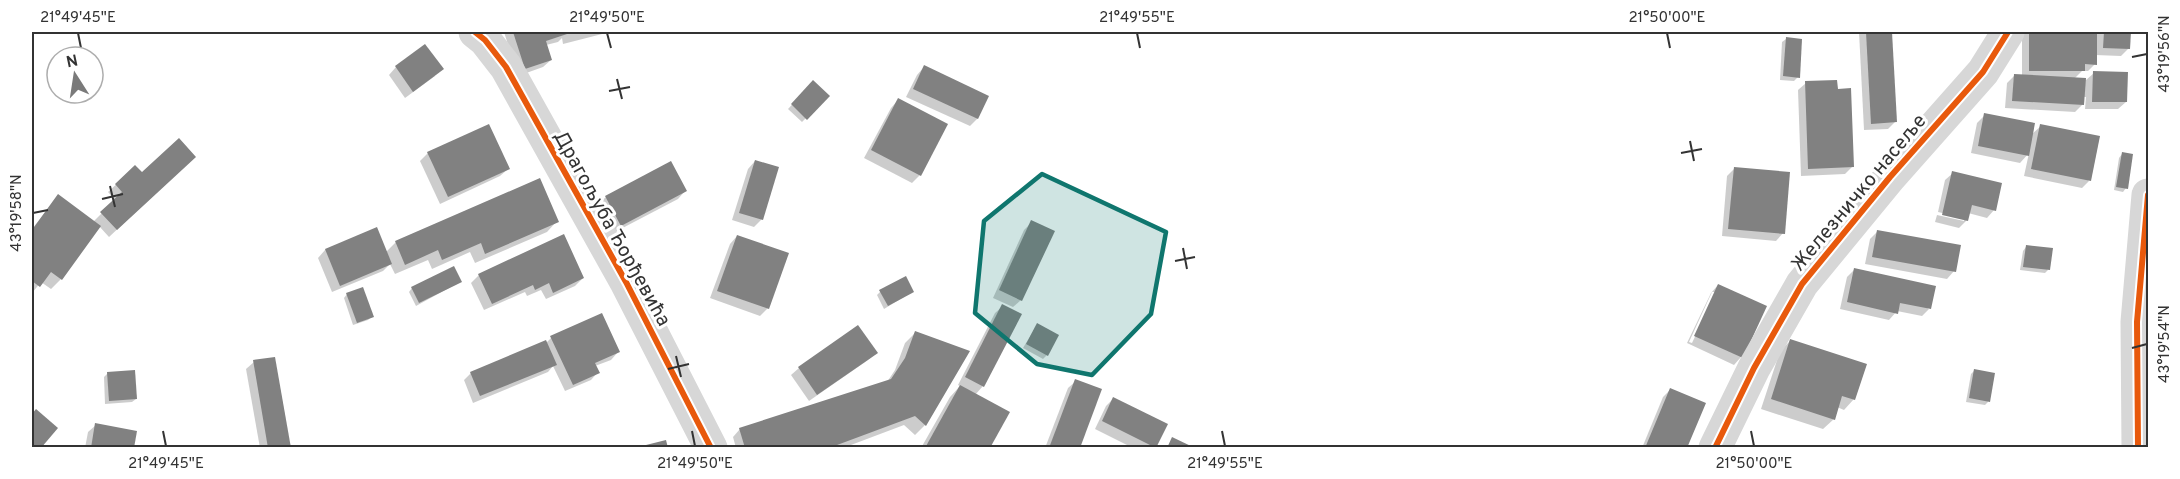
<svg xmlns="http://www.w3.org/2000/svg" width="2180" height="479" font-family="Overpass,sans-serif">
<style>
.shadow{fill:#0003;fill-rule:evenodd}
.building{fill:#818181}
.lines{fill:none;stroke-linecap:round;stroke-linejoin:round}
.minor{stroke:#d7d7d7;stroke-width:33}
.cycleway-casing{stroke:#fff;stroke-width:10}
.cycleway{stroke:#e8590c;stroke-width:6}
.marked{fill:#0f766e;fill-opacity:0.2;stroke:#0f766e;stroke-width:4.5;stroke-linejoin:round}
.ticks{fill:none;stroke:#333;stroke-width:2}
.labels{text-anchor:middle;stroke-width:6;stroke-linejoin:round;paint-order:stroke}
.street-label{font-size:20px;fill:#333;stroke:#fff}
.neatline{fill:none;stroke:#333;stroke-width:2}
.ticks-label{font-size:15px;text-anchor:middle;fill:#333}
</style>
<rect width="100%" height="100%" fill="#fff"/>
<g class="shadow">
<path d="M 504,32 L 610,32 L 563,44 L 562,38 L 558,42 L 546,45 L 551,60 L 543,67 L 518,76 Z"/>
<path d="M 1859,32 L 1891,32 L 1895,122 L 1888,129 L 1864,130 Z"/>
<path d="M 2022,32 L 2130,32 L 2129,48 L 2121,56 L 2095,55 L 2095,64 L 2088,71 L 2082,71 L 2074,79 L 2086,80 L 2094,73 L 2126,102 L 2118,109 L 2085,109 L 2086,97 L 2083,97 L 2082,105 L 2075,112 L 2005,108 L 2007,83 L 2014,76 L 2022,76 Z"/>
<path d="M 1786,39 L 1798,77 L 1794,81 L 1780,80 L 1782,42 Z"/>
<path d="M 396,67 L 435,76 L 405,98 L 389,75 Z"/>
<path d="M 924,67 L 987,96 L 977,119 L 970,126 L 906,97 L 917,75 Z"/>
<path d="M 813,82 L 828,96 L 802,122 L 788,109 Z"/>
<path d="M 1806,83 L 1853,166 L 1845,174 L 1801,176 L 1798,90 Z"/>
<path d="M 898,100 L 920,175 L 912,183 L 864,158 L 891,108 Z"/>
<path d="M 1985,115 L 2031,135 L 2041,126 L 2089,181 L 2082,188 L 2024,176 L 2029,153 L 2020,163 L 1971,153 L 1977,123 Z"/>
<path d="M 428,153 L 508,169 L 500,176 L 440,204 L 420,161 Z"/>
<path d="M 2122,154 L 2126,188 L 2123,192 L 2114,190 L 2119,158 Z"/>
<path d="M 755,161 L 762,219 L 754,227 L 732,220 L 748,169 Z"/>
<path d="M 187,164 L 109,237 L 99,226 L 61,279 L 51,289 L 41,282 L 32,293 L 32,229 L 58,196 L 93,222 L 115,200 L 108,192 L 135,167 L 142,175 Z"/>
<path d="M 1734,169 L 1783,233 L 1776,241 L 1722,236 L 1727,176 Z"/>
<path d="M 1953,173 L 1994,210 L 1987,218 L 1968,213 L 1967,220 L 1959,228 L 1935,222 L 1937,215 L 1964,221 L 1964,218 L 1938,212 L 1945,180 Z"/>
<path d="M 685,191 L 678,199 L 613,233 L 598,204 L 606,197 Z"/>
<path d="M 557,221 L 547,232 L 475,263 L 470,252 L 432,269 L 428,260 L 395,274 L 390,264 L 383,271 L 332,292 L 318,258 L 325,250 L 376,229 L 386,252 L 396,242 Z"/>
<path d="M 1032,222 L 1021,300 L 1013,307 L 993,298 L 1024,230 Z"/>
<path d="M 1878,231 L 1954,271 L 1947,279 L 1865,264 L 1870,239 Z"/>
<path d="M 737,236 L 768,308 L 760,316 L 710,298 L 730,244 Z"/>
<path d="M 2026,247 L 2048,270 L 2045,273 L 2020,270 L 2023,251 Z"/>
<path d="M 1855,269 L 1929,309 L 1922,316 L 1897,311 L 1889,320 L 1840,309 L 1847,277 Z"/>
<path d="M 479,275 L 583,278 L 575,286 L 546,299 L 541,290 L 527,296 L 525,292 L 484,310 L 471,283 Z"/>
<path d="M 460,282 L 416,306 L 409,292 L 412,288 Z"/>
<path d="M 1718,285 L 1741,357 L 1734,365 L 1687,343 L 1711,293 ZM 1712,292 L 1716,292 L 1692,343 L 1689,342 Z"/>
<path d="M 880,292 L 912,292 L 884,309 L 877,295 Z"/>
<path d="M 347,294 L 372,317 L 368,320 L 353,325 L 344,298 Z"/>
<path d="M 1003,306 L 983,386 L 975,395 L 989,448 L 921,448 L 950,397 L 960,386 L 958,385 L 995,313 Z"/>
<path d="M 1037,325 L 1047,355 L 1043,359 L 1023,348 Z"/>
<path d="M 858,327 L 876,353 L 868,360 L 809,401 L 791,375 L 799,368 Z"/>
<path d="M 915,333 L 925,425 L 915,435 L 904,425 L 843,448 L 736,448 L 733,437 L 740,429 L 887,382 L 895,370 L 905,343 Z"/>
<path d="M 551,338 L 618,352 L 611,360 L 595,366 L 598,372 L 591,380 L 565,391 L 553,366 L 548,372 L 473,403 L 464,380 L 471,373 L 546,343 Z"/>
<path d="M 1790,341 L 1854,399 L 1844,410 L 1837,407 L 1834,419 L 1823,429 L 1761,409 L 1780,351 Z"/>
<path d="M 254,362 L 289,448 L 260,448 L 246,369 Z"/>
<path d="M 1974,371 L 1988,402 L 1985,405 L 1966,402 L 1971,374 Z"/>
<path d="M 108,373 L 136,399 L 132,402 L 105,404 L 104,377 Z"/>
<path d="M 1076,381 L 1078,448 L 1045,448 L 1068,388 Z"/>
<path d="M 1670,390 L 1685,448 L 1642,448 L 1663,397 Z"/>
<path d="M 1113,399 L 1166,425 L 1154,448 L 1133,448 L 1095,429 L 1106,406 Z"/>
<path d="M 96,425 L 132,448 L 85,448 L 88,432 Z"/>
</g>
<g class="building">
<path d="M 513,32 L 566,32 L 567,34 L 546,41 L 552,60 L 525,69 Z"/>
<path d="M 1866,32 L 1892,32 L 1897,122 L 1871,124 Z"/>
<path d="M 2029,32 L 2097,32 L 2097,65 L 2085,64 L 2085,71 L 2029,71 Z"/>
<path d="M 2104,32 L 2131,32 L 2130,49 L 2103,48 Z"/>
<path d="M 1786,37 L 1802,39 L 1800,78 L 1783,76 Z"/>
<path d="M 425,44 L 444,69 L 413,92 L 395,66 Z"/>
<path d="M 924,65 L 989,96 L 978,119 L 913,89 Z"/>
<path d="M 2093,71 L 2128,72 L 2127,102 L 2092,102 Z"/>
<path d="M 2014,74 L 2086,78 L 2084,105 L 2012,101 Z"/>
<path d="M 813,80 L 830,96 L 807,120 L 791,104 Z"/>
<path d="M 1837,80 L 1838,89 L 1851,88 L 1854,167 L 1808,169 L 1805,81 Z"/>
<path d="M 898,98 L 948,124 L 921,176 L 871,150 Z"/>
<path d="M 1984,113 L 2035,123 L 2029,156 L 1978,146 Z"/>
<path d="M 489,124 L 510,169 L 448,197 L 427,152 Z"/>
<path d="M 2040,124 L 2100,136 L 2091,181 L 2031,169 Z"/>
<path d="M 179,138 L 196,157 L 117,230 L 100,212 L 122,192 L 115,184 L 135,165 L 142,172 Z"/>
<path d="M 2122,152 L 2133,154 L 2128,189 L 2116,187 Z"/>
<path d="M 755,160 L 779,167 L 763,220 L 739,213 Z"/>
<path d="M 671,161 L 687,191 L 621,226 L 605,196 Z"/>
<path d="M 1734,167 L 1790,172 L 1785,234 L 1728,229 Z"/>
<path d="M 1952,171 L 2002,183 L 1996,211 L 1972,205 L 1968,221 L 1942,215 Z"/>
<path d="M 540,178 L 559,222 L 485,254 L 481,243 L 442,260 L 438,250 L 405,265 L 395,241 Z"/>
<path d="M 58,194 L 101,226 L 62,280 L 51,272 L 40,287 L 32,281 L 32,230 Z"/>
<path d="M 1031,220 L 1055,231 L 1022,301 L 999,290 Z"/>
<path d="M 377,227 L 392,264 L 340,286 L 325,249 Z"/>
<path d="M 1877,230 L 1961,245 L 1956,272 L 1872,257 Z"/>
<path d="M 564,234 L 584,278 L 553,293 L 549,283 L 535,290 L 533,285 L 492,304 L 478,274 Z"/>
<path d="M 737,235 L 789,253 L 769,309 L 717,291 Z"/>
<path d="M 2026,245 L 2053,248 L 2050,270 L 2023,267 Z"/>
<path d="M 454,266 L 462,282 L 419,303 L 411,287 Z"/>
<path d="M 1854,268 L 1936,286 L 1931,309 L 1900,303 L 1898,314 L 1847,302 Z"/>
<path d="M 906,276 L 914,292 L 888,306 L 879,290 Z"/>
<path d="M 1718,284 L 1767,306 L 1743,358 L 1694,336 Z"/>
<path d="M 363,287 L 374,317 L 357,323 L 346,293 Z"/>
<path d="M 1002,304 L 1022,314 L 984,387 L 965,377 Z"/>
<path d="M 602,313 L 620,352 L 595,363 L 600,373 L 573,385 L 550,336 Z"/>
<path d="M 1037,323 L 1059,335 L 1048,356 L 1026,344 Z"/>
<path d="M 858,325 L 878,353 L 817,395 L 798,367 Z"/>
<path d="M 915,331 L 970,351 L 926,426 L 915,416 L 829,448 L 745,448 L 739,428 L 891,379 L 905,358 Z"/>
<path d="M 1790,339 L 1867,364 L 1855,400 L 1842,396 L 1835,420 L 1771,399 Z"/>
<path d="M 546,340 L 557,365 L 480,396 L 470,372 Z"/>
<path d="M 275,357 L 291,448 L 268,448 L 253,360 Z"/>
<path d="M 1974,369 L 1995,373 L 1990,402 L 1969,398 Z"/>
<path d="M 135,370 L 137,399 L 109,401 L 107,372 Z"/>
<path d="M 1075,379 L 1102,389 L 1080,448 L 1049,448 Z"/>
<path d="M 960,385 L 1010,412 L 990,448 L 925,448 Z"/>
<path d="M 1670,388 L 1706,403 L 1687,448 L 1676,445 L 1675,448 L 1645,448 Z"/>
<path d="M 1113,397 L 1168,424 L 1156,448 L 1102,421 Z"/>
<path d="M 36,409 L 58,428 L 41,448 L 32,448 L 32,414 Z"/>
<path d="M 95,423 L 137,431 L 134,448 L 91,448 Z"/>
<path d="M 1172,437 L 1195,448 L 1167,448 Z"/>
<path d="M 666,440 L 668,448 L 638,448 L 638,447 Z"/>
</g>
<g class="lines">
<g class="minor">
<path d="M 475,32 L 485,40 L 506,67 L 626,282 L 711,448"/>
<path d="M 1715,448 L 1754,368 L 1802,284 L 1890,177 L 1983,72 L 2008,32"/>
<path d="M 2138,448 L 2137,322 L 2148,195"/>
</g>
<defs>
<g id="cycleway">
<path d="M 475,32 L 485,40 L 506,67 L 626,282 L 711,448"/>
<path d="M 1715,448 L 1754,368 L 1802,284 L 1890,177 L 1983,72 L 2008,32"/>
<path d="M 2138,448 L 2137,322 L 2148,195"/>
</g>
</defs>
<use href="#cycleway" class="cycleway-casing"/>
<use href="#cycleway" class="cycleway"/>
</g>
<path class="marked" d="M 1042,174 L 1166,232 L 1151,314 L 1092,375 L 1037,364 L 975,313 L 984,221 Z"/>
<path class="ticks" d="M 78,33 L 81,48M 607,33 L 611,48M 1137,33 L 1140,48M 1667,33 L 1670,48M 2132,57 L 2147,54M 617,79 L 622,99M 609,91 L 630,87M 1690,141 L 1694,161M 1681,153 L 1702,149M 110,186 L 115,207M 102,199 L 123,194M 33,213 L 48,210M 1183,248 L 1187,269M 1175,261 L 1195,257M 2132,348 L 2147,344M 676,356 L 681,377M 668,369 L 689,364M 163,431 L 166,446M 692,431 L 695,446M 1222,431 L 1225,446M 1751,431 L 1754,446"/>
<g class="labels">
<g class="street-label">
<text transform="translate(1858 192) rotate(-50)" y="7">Железничко насеље</text>
<text transform="translate(613 228) rotate(61)" y="7">Драгољуба Ђорђевића</text>
</g>
</g>
<rect width="2180" height="479" fill="none" stroke="#ffffff" stroke-width="66"/>
<g transform="translate(75 75) rotate(348)"><circle r="28" fill="#ffffff" stroke="#adadad" stroke-width="1.5"/>
<path d="M0-4.5L10 22L0 15L-10 22Z" fill="#7a7a7a"/>
<text y="-9" font-size="16" font-weight="bold" text-anchor="middle" fill="#333333">N</text>
</g>
<rect x="33" y="33" width="2114" height="413" class="neatline"/>
<g class="ticks-label">
<text x="78" y="22">21°49'45"E</text>
<text x="607" y="22">21°49'50"E</text>
<text x="1137" y="22">21°49'55"E</text>
<text x="1667" y="22">21°50'00"E</text>
<text transform="translate(2164 54) rotate(-90)" y="5">43°19'56"N</text>
<text transform="translate(16 213) rotate(-90)" y="5">43°19'58"N</text>
<text transform="translate(2164 344) rotate(-90)" y="5">43°19'54"N</text>
<text x="166" y="468">21°49'45"E</text>
<text x="695" y="468">21°49'50"E</text>
<text x="1225" y="468">21°49'55"E</text>
<text x="1754" y="468">21°50'00"E</text>
</g>
</svg>
